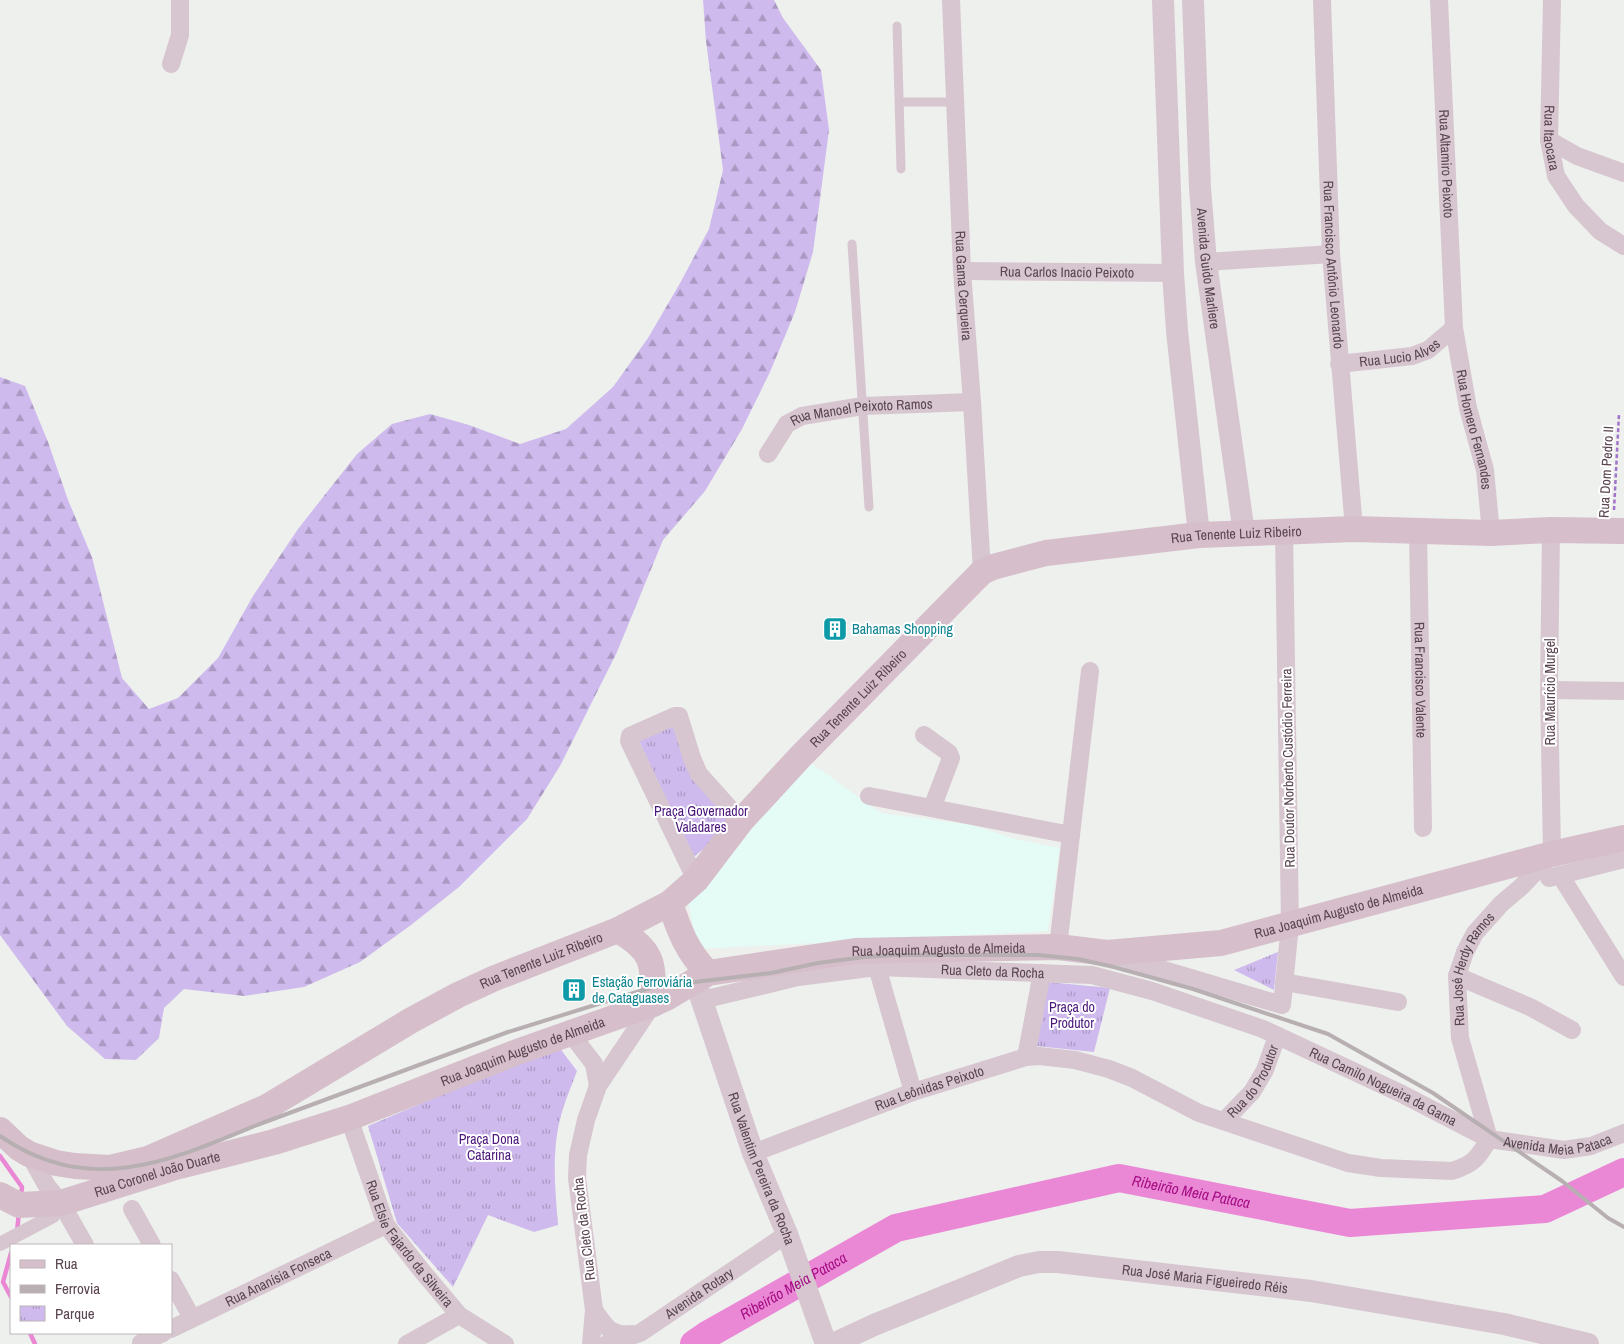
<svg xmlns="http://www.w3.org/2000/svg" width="1624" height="1344" font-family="'Archivo Narrow',sans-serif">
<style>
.commercial{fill:#e5fbf5}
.forest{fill:url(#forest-firs)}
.park{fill:url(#park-tufts)}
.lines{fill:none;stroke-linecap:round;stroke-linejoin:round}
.stream{stroke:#ea88d5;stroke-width:4.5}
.river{stroke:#ea88d5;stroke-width:28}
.path{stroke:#a173cb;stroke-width:2.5;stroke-dasharray:4 2.5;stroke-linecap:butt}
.service{stroke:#d7c6cf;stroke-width:9}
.pedestrian{stroke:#d7c6cf;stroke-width:14}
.minor{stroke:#d7c6cf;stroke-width:18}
.tertiary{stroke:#d7c6cf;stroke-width:22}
.secondary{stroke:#d6bfca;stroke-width:26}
.rail{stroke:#b7afb2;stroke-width:4}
.labels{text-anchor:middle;stroke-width:4;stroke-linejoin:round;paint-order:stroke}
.street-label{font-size:14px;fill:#5a4550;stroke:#fff}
.culture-label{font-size:14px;fill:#0d838f;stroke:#fff;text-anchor:start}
.park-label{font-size:14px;fill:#4a177a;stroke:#fff}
.water-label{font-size:15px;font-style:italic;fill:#a50d84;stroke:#fff}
</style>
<defs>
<pattern id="forest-firs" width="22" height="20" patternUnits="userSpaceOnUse" patternTransform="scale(1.25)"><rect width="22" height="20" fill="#cfbaee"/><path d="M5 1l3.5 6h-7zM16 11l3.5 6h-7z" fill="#ab99c3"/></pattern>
<pattern id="park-tufts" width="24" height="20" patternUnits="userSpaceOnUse" patternTransform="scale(1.25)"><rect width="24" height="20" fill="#cfbaee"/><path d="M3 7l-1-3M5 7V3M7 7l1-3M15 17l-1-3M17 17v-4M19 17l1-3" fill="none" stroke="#ab99c3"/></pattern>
</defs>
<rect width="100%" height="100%" fill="#edf0ed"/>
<path class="commercial" d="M 807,760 L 881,813 L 972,825 L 1015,839 L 1060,848 L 1048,931 L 698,949 L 688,902 Z"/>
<path class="forest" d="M 703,0 L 774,0 L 783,18 L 821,70 L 829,130 L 813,252 L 795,312 L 770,372 L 742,429 L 705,491 L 663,540 L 617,652 L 560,766 L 527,819 L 459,887 L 411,925 L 360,962 L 304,987 L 244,996 L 184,989 L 164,1008 L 159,1038 L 136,1060 L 105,1059 L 67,1026 L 0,935 L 0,377 L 25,386 L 48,442 L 68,500 L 92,557 L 122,678 L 149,709 L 178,698 L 218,658 L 253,596 L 298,529 L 357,454 L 392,424 L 430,414 L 469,425 L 520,444 L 566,429 L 613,387 L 648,338 L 679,285 L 709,229 L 723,170 L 706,41 Z"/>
<g class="park">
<path d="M 672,722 L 734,818 L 711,843 L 691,859 L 638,738 Z"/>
<path d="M 1278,952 L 1274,990 L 1234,970 Z"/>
<path d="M 1048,982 L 1110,988 L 1094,1052 L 1036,1046 Z"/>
<path d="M 559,1047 L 577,1071 C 572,1085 566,1098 562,1112 C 551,1148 555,1188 558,1225 L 534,1232 L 488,1215 L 453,1287 L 397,1223 L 368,1126 L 528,1058 Z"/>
</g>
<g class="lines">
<g class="stream">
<path d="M 0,1156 L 22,1187 L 21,1197"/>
<path d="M 17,1232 L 19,1212"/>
<path d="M 11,1253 L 3,1282 L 11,1297"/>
<path d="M 30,1333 L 35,1344"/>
</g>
<path class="river" id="s1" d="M 694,1344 L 707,1335 L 896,1228 L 1119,1178 L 1350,1223 L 1545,1209 L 1624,1172"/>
<path class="path" d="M 1614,510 L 1619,414"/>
<g class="service">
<path d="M 897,26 L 901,169"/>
<path d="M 900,102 L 955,102"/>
<path d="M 852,244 L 869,507"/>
</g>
<path class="pedestrian" d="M 0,1244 L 53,1216 L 53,1205"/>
<g class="minor">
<path id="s2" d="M 951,0 L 962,271 L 972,402 L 982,572"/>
<path id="s3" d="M 1322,0 L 1331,254 L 1354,529"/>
<path id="s4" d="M 1439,0 L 1454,328 L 1468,408 L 1485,470 L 1491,533"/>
<path id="s5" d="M 1552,0 L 1549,140 L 1556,176 L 1576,206 L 1600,231 L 1624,246"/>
<path d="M 171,64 L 180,35 L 180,0"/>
<path d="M 1549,140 L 1577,156 L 1624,173"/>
<path d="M 1206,262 L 1331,254"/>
<path id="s6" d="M 962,271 L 1173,273"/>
<path id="s7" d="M 1339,364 L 1412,356 L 1428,350 L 1454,328"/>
<path id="s8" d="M 768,454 L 787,424 L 802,416 L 863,406 L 972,402"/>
<path id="s9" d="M 1418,531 L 1423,828"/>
<path d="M 1549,690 L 1624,691"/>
<path d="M 924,735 L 949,753 L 951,758 L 932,808"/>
<path d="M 869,796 L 1071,835"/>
<path d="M 1560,875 L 1624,977"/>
<path d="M 1549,878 L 1624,859"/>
<path d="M 696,880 L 629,741 L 630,736 L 675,716 L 679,716 L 692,758 L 699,774 L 741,821"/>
<path d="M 1058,947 L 1090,671"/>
<path d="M 1120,957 L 1282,1005 L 1290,925 L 1284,531"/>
<path d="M 877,967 L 913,1092"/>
<path d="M 1457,976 L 1530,1007 L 1572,1030"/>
<path d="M 1284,982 L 1398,1002"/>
<path id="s10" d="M 702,1000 L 798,977 L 877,967 L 1092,975 L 1152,991 L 1263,1029 L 1402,1094 L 1489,1139 L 1564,1150 L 1591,1146 L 1624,1133"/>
<path d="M 565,1035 L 575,1039 L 594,1064 L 598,1086"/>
<path d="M 1026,1057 L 1042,973"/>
<path id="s11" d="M 349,1118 L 386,1225 L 422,1271 L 459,1315 L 505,1344"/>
<path id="s12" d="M 1224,1121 L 1252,1092 L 1265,1070 L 1277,1036"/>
<path id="s13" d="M 1489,1139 L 1460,1038 L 1457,976 L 1465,952 L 1475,933 L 1501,904 L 1522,886 L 1552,854 L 1549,690 L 1551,530"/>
<path id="s14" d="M 753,1153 L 913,1092 L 1026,1057 L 1039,1056 L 1075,1060 L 1109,1069 L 1132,1078 L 1199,1113 L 1348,1163 L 1381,1168 L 1452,1171 C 1474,1164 1478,1158 1489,1139"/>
<path d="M 29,1154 L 47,1186 L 61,1203 L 85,1245"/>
<path d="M 132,1209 L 152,1245"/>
<path d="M 171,1280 L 192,1318"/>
<path d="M 594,1310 C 606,1327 610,1336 632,1334"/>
<path id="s15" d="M 171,1329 L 386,1225"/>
<path d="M 141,1343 L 163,1333"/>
<path d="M 407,1344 L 459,1315"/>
<path d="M 591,1344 L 594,1310 L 577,1178 L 578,1155 L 586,1120 L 598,1086 L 653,1004"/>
<path id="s16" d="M 607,1344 L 640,1333 L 787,1234"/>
</g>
<g class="tertiary">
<path d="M 1163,0 L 1173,273 L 1177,331 L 1199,535"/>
<path id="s17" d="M 1193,0 L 1200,188 L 1206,262 L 1244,533"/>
<path id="s18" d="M 695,980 L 753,1153 L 787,1234 L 826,1344"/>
<path id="s19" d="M 833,1344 L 874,1325 L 1019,1266 L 1039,1262 L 1058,1262 L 1311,1291 L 1504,1324 L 1588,1344"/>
</g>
<g class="secondary">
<path d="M 670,903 C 679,930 687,952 708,973"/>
<path d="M 618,930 C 655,952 653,963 653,1004"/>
<path id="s20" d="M 0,1130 L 19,1148 L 29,1154 L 56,1163 L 75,1166 L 110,1168 L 148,1159 L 267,1107 L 410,1021 L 458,995 L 495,978 L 618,930 L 670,903 L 696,880 L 741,821 L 801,756 L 973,581 L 982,572 L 993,567 L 1046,553 L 1199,535 L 1354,529 L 1491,533 L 1551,530 L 1624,531"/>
<path id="s21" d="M 0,1195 L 19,1205 L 61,1203 L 172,1168 L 274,1142 L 349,1118 L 517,1052 L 653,1004 L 666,998 L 708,973 L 855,951 L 1058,947 L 1107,953 L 1221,943 L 1552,854 L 1624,838"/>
</g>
<path class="rail" d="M 0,1136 C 88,1197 168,1162 257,1125 L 508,1032 L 653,987 L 771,973 L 818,963 L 864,957 L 896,955 L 1039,955 L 1078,959 L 1114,967 L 1193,989 L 1328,1034 L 1433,1093 L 1562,1181 L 1608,1218 L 1624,1227"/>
</g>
<defs>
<symbol id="building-square" viewBox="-11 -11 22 22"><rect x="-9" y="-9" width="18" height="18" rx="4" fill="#0f9aa8" stroke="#fff"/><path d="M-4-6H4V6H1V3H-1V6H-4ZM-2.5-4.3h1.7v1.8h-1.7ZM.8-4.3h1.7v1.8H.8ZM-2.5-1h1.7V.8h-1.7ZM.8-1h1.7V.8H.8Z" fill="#fff"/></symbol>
</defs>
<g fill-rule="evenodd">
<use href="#building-square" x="821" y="615" width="28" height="28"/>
<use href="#building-square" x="560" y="976" width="28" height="28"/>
</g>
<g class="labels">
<g class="street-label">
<text dy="5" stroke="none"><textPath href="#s5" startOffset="138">Rua Itaocara</textPath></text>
<text dy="5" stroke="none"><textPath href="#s4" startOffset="164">Rua Altamiro Peixoto</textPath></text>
<text dy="5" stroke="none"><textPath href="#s3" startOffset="265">Rua Francisco Antônio Leonardo</textPath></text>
<text dy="5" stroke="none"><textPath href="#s17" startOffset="269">Avenida Guido Marliere</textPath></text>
<text dy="5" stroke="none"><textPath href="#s6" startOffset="105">Rua Carlos Inacio Peixoto</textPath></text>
<text dy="5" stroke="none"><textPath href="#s2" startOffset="286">Rua Gama Cerqueira</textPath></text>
<text dy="5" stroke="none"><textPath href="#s7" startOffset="62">Rua Lucio Alves</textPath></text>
<text dy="5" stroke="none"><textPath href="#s8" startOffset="112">Rua Manoel Peixoto Ramos</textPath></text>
<text dy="5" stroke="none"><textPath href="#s4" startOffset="432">Rua Homero Fernandes</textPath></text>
<text transform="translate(1606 472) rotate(-87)" y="5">Rua Dom Pedro II</text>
<text dy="5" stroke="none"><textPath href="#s20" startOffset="1456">Rua Tenente Luiz Ribeiro</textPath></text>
<text dy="5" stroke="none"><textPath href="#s9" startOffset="149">Rua Francisco Valente</textPath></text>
<text transform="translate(1550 692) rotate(-90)" y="5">Rua Maurício Murgel</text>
<text dy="5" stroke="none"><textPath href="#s20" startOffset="1021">Rua Tenente Luiz Ribeiro</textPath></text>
<text transform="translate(1288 768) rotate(-91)" y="5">Rua Doutor Norberto Custódio Ferreira</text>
<text dy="5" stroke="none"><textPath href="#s21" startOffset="1389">Rua Joaquim Augusto de Almeida</textPath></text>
<text dy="5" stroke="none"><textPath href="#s21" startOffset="984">Rua Joaquim Augusto de Almeida</textPath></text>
<text dy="5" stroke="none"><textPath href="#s20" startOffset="601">Rua Tenente Luiz Ribeiro</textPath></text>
<text dy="5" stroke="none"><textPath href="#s10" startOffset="294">Rua Cleto da Rocha</textPath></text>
<text dy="5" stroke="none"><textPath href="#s13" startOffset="178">Rua José Herdy Ramos</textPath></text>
<text dy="5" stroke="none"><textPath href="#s21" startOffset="550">Rua Joaquim Augusto de Almeida</textPath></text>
<text dy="5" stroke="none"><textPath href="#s12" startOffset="50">Rua do Produtor</textPath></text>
<text dy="5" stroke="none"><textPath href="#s10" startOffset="706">Rua Camilo Nogueira da Gama</textPath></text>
<text dy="5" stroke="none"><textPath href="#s14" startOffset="188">Rua Leônidas Peixoto</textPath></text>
<text dy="5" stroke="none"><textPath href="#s10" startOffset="894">Avenida Meia Pataca</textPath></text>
<text dy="5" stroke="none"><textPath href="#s18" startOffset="200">Rua Valentim Pereira da Rocha</textPath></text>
<text dy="5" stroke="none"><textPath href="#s21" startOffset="164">Rua Coronel João Duarte</textPath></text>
<text transform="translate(584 1229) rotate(-97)" y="5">Rua Cleto da Rocha</text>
<text dy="5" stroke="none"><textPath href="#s11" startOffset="141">Rua Elsie Fajardo da Silveira</textPath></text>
<text dy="5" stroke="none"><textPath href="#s15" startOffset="119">Rua Ananísia Fonseca</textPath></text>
<text dy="5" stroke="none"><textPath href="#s19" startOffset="389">Rua José Maria Figueiredo Réis</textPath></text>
<text dy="5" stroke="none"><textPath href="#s16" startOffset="106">Avenida Rotary</textPath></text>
</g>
<g class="culture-label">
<text x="852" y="634">Bahamas Shopping</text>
<text x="592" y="987">Estação Ferroviária<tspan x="592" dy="16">de Cataguases</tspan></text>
</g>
<g class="park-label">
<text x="701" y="816">Praça Governador<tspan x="701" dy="16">Valadares</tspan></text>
<text x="1072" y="1012">Praça do<tspan x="1072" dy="16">Produtor</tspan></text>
<text x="489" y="1144">Praça Dona<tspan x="489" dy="16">Catarina</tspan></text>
</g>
<g class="water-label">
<text dy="5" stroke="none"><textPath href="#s1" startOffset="535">Ribeirão Meia Pataca</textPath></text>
<text dy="5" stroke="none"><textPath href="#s1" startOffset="115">Ribeirão Meia Pataca</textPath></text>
</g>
</g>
<rect x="10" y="1244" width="162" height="90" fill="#ffffff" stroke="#bdb5b9"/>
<rect x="20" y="1260" width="25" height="8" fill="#d6bfca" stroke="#bdb5b9"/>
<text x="55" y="1269" font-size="15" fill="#5a4550">Rua</text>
<rect x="20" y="1285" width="25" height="8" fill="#b7afb2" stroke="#bdb5b9"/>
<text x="55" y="1294" font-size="15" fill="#5a4550">Ferrovia</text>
<rect x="20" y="1306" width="25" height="15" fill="url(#park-tufts)" stroke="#bdb5b9"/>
<text x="55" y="1319" font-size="15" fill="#5a4550">Parque</text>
</svg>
